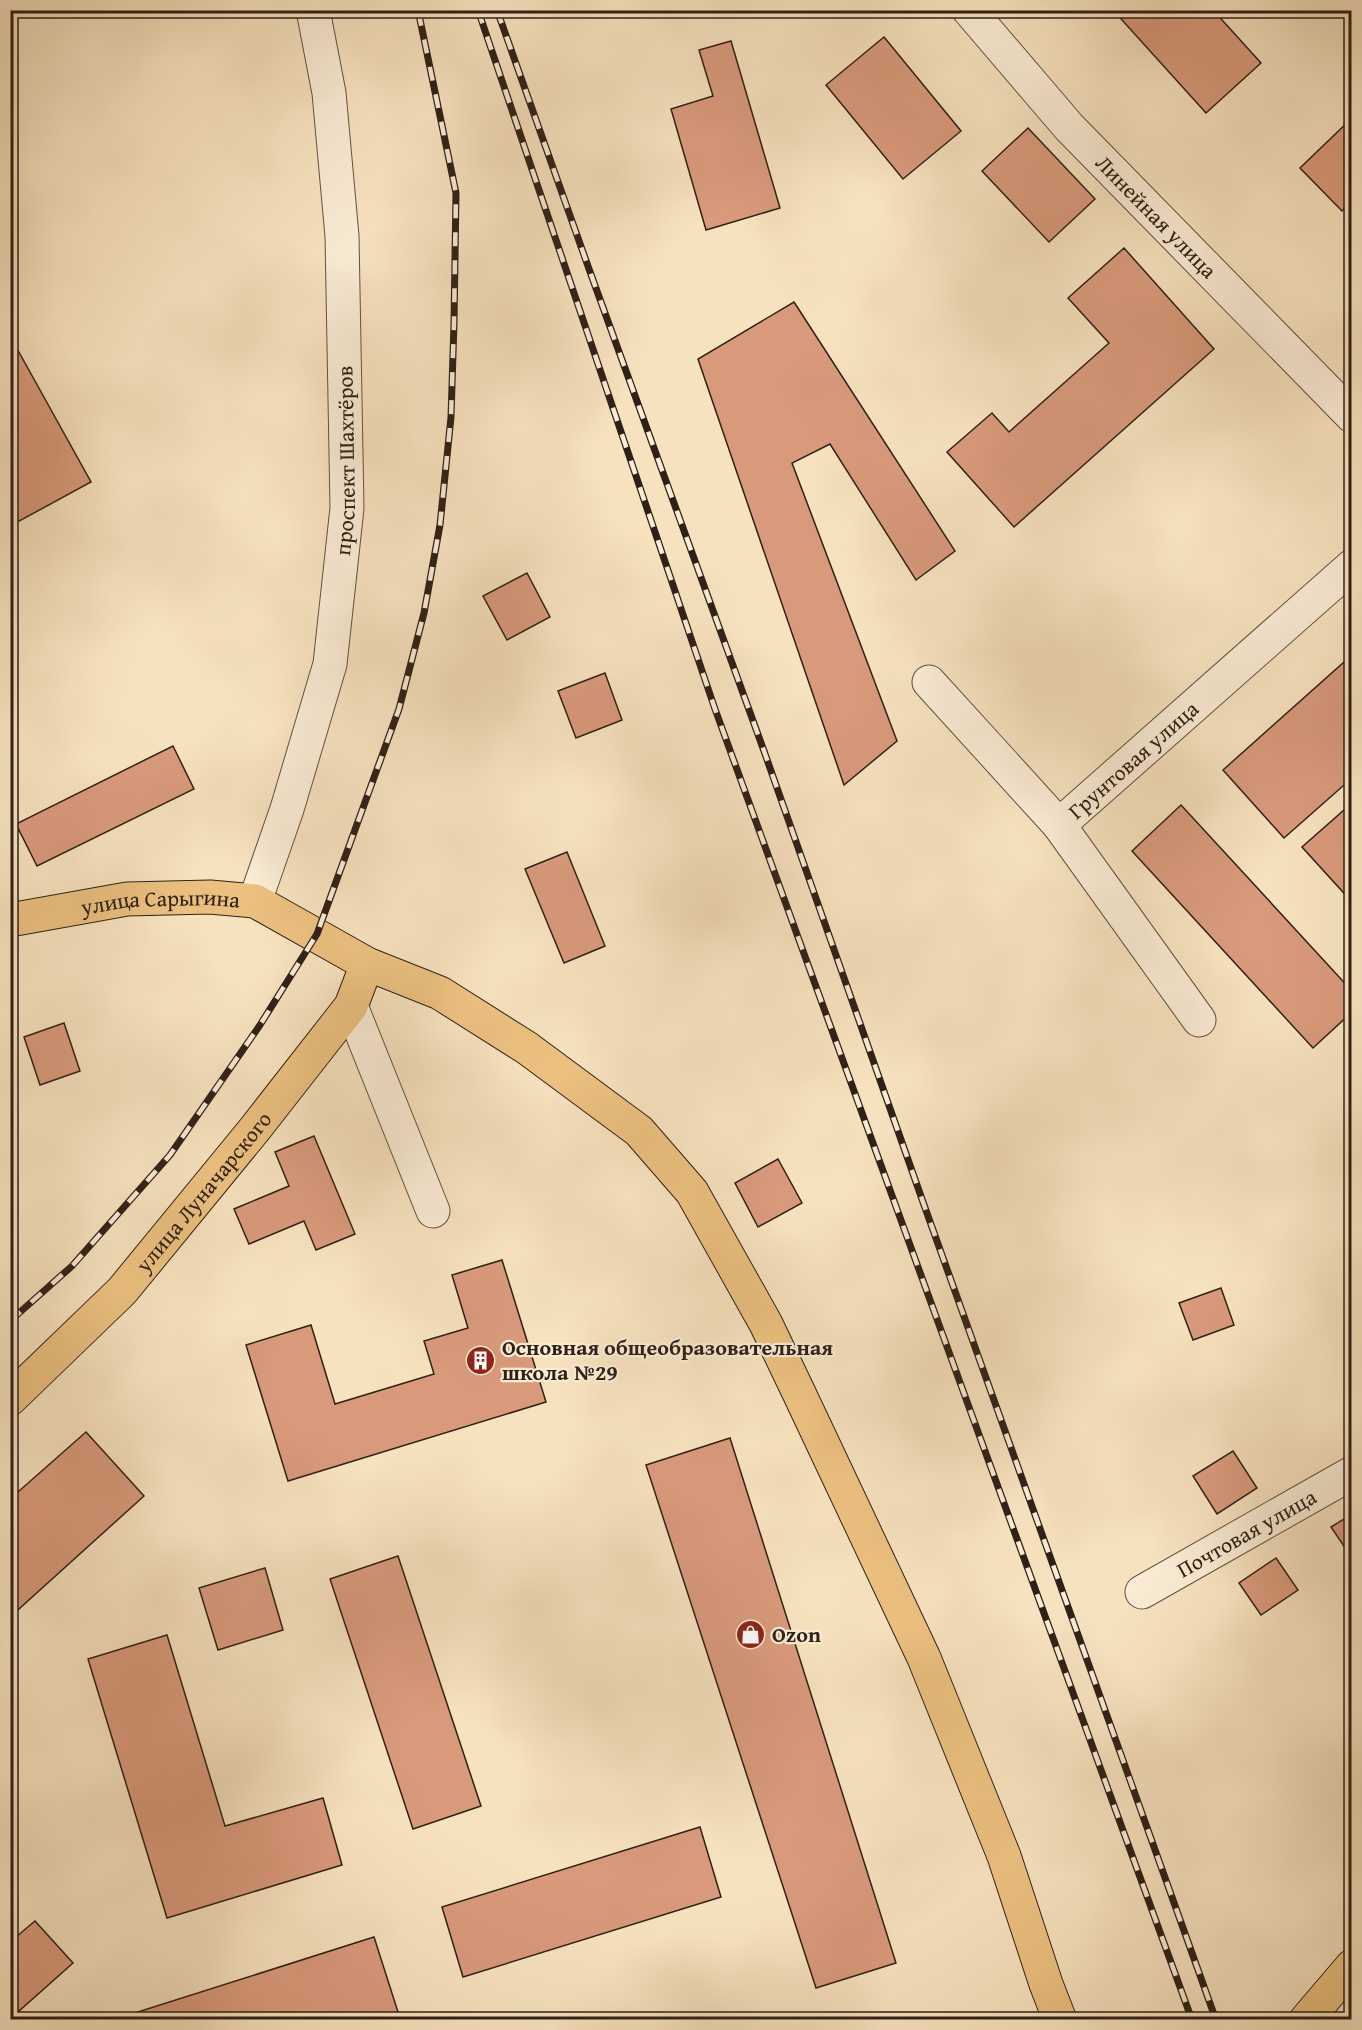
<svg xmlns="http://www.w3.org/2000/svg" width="1362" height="2030" font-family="'Gentium Book Plus',serif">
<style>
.building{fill:#d99a7c;stroke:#2f2017;stroke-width:1.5}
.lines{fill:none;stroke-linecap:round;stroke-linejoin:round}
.minor-casing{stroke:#615041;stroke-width:35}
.major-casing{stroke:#2f2017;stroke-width:35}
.minor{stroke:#faecd5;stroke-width:33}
.major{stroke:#ecc180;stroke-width:33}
.rail-casing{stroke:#2f2017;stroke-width:7}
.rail{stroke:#faecd5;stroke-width:4.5;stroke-dasharray:14;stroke-linecap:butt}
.labels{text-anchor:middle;stroke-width:4.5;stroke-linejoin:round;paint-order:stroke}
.street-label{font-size:22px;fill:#2f2017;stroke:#faecd5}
.poi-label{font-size:22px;font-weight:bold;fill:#2f2017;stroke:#faecd5;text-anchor:start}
</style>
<rect width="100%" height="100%" fill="#f7e2bf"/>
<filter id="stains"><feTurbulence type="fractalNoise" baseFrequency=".00333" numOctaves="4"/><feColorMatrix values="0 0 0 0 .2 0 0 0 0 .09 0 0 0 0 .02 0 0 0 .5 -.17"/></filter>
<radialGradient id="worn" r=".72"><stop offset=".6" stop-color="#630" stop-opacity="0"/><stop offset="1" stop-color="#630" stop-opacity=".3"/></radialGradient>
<g class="building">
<path d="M 1113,10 L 1213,10 L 1261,63 L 1206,113 Z"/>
<path d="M 884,37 L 961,131 L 903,179 L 826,85 Z"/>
<path d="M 731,41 L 780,208 L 706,230 L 671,109 L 713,96 L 699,50 Z"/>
<path d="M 1352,118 L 1352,201 L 1342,211 L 1300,168 Z"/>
<path d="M 1028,128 L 1095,199 L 1049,242 L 982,171 Z"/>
<path d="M 1124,248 L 1214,349 L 1014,527 L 947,452 L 992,413 L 1009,432 L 1109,343 L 1068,298 Z"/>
<path d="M 794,302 L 955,551 L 916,580 L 830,444 L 792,463 L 897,741 L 844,785 L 698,359 Z"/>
<path d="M 10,336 L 91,482 L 10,526 Z"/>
<path d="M 527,573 L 550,617 L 507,640 L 483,596 Z"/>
<path d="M 1352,655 L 1352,778 L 1284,838 L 1223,770 Z"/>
<path d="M 605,673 L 622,720 L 576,738 L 558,691 Z"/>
<path d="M 173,746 L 194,789 L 37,866 L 16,824 Z"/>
<path d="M 1352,803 L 1352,902 L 1302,847 Z"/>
<path d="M 1181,805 L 1352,991 L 1352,1012 L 1313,1048 L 1132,851 Z"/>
<path d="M 567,852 L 605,946 L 564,963 L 525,869 Z"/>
<path d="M 64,1023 L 80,1071 L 40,1085 L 24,1037 Z"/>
<path d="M 314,1136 L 355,1234 L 316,1250 L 304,1221 L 249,1244 L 234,1209 L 289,1186 L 275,1152 Z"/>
<path d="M 778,1159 L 802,1203 L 758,1227 L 735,1183 Z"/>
<path d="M 502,1260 L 546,1402 L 288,1481 L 246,1345 L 311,1325 L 335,1404 L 434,1374 L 424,1341 L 468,1328 L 452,1275 Z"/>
<path d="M 1221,1288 L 1234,1325 L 1193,1340 L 1179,1303 Z"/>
<path d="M 86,1432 L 144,1496 L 10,1617 L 10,1499 Z"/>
<path d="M 730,1438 L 896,1963 L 816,1988 L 646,1465 Z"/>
<path d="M 1233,1451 L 1257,1488 L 1217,1514 L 1193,1476 Z"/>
<path d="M 1352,1514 L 1352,1558 L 1331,1527 Z"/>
<path d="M 398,1556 L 481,1806 L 413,1829 L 330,1579 Z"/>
<path d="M 1276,1558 L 1298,1590 L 1261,1615 L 1239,1583 Z"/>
<path d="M 265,1568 L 283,1630 L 218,1650 L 199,1588 Z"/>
<path d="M 167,1635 L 225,1826 L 323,1798 L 342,1865 L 167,1918 L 88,1659 Z"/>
<path d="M 700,1827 L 721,1897 L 463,1977 L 442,1907 Z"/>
<path d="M 35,1921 L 73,1963 L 10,2019 L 10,1942 Z"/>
<path d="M 374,1937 L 398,2012 L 373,2020 L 120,2020 L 119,2018 Z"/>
</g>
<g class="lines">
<defs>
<g id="minor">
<path id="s1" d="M 969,10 L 1069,127 L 1352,416"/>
<path id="s2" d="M 929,682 L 1059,825 L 1352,566"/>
<path d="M 1059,825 L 1199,1020"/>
<path id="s3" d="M 255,901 L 287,809 L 330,664 L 347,508 L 342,236 L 329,93 L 313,10"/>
<path d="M 351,1006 L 433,1211"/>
<path id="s4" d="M 1142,1592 L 1352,1473"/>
</g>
<g id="major">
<path id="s5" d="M 10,920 L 127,899 L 210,897 L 255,901 L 367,964 L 440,993 L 527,1048 L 639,1131 L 692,1192 L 766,1324 L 799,1393 L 924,1658 L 1004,1856 L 1046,1984 L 1060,2020"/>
<path id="s6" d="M 10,1399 L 122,1291 L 254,1130 L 351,1006 L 367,964"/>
<path d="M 1306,2020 L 1352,1966"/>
</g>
</defs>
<use href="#minor" class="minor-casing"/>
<use href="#major" class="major-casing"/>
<use href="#minor" class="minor"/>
<use href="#major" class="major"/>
<defs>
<g id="rail">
<path d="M 478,10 L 715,709 L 1192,2020"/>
<path d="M 497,10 L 589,269 L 764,751 L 923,1202 L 1216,2020"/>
<path d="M 10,1321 L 72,1266 L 170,1155 L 260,1025 L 317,934 L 399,709 L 424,613 L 440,525 L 451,417 L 454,323 L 456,193 L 418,10"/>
</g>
</defs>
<use href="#rail" class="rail-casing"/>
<use href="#rail" class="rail"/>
</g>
<defs>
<symbol id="building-disc" viewBox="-11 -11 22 22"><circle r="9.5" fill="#8f2418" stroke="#faecd5"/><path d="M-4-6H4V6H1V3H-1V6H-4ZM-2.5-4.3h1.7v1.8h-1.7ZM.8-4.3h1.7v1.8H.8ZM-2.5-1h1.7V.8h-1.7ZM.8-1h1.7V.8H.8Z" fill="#fff"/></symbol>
<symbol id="shop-disc" viewBox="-11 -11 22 22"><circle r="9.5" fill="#8f2418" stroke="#faecd5"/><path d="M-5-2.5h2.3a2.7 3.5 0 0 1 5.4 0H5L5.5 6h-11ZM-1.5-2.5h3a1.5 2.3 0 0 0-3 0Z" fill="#fff"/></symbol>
</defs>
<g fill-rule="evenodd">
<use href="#building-disc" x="464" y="1344" width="33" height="33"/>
<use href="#shop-disc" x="734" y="1618" width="33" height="33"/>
</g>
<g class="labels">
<g class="street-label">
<text dy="8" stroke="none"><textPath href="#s1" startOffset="279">Линейная улица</textPath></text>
<text dy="8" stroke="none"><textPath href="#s3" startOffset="453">проспект Шахтёров</textPath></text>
<text dy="8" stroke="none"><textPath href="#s2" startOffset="292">Грунтовая улица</textPath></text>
<text dy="8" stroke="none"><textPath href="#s5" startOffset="152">улица Сарыгина</textPath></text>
<text dy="8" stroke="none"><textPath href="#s6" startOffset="284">улица Луначарского</textPath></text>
<text dy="8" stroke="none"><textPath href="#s4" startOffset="120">Почтовая улица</textPath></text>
</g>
<g class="poi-label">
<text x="502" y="1355">Основная общеобразовательная<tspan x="502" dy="25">школа №29</tspan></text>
<text x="772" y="1642">Ozon</text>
</g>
</g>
<rect width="1362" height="2030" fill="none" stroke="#f7e2bf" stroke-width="36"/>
<rect x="12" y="12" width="1338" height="2006" fill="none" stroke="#2f2017" stroke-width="3"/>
<rect x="18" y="18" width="1326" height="1994" fill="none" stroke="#2f2017" stroke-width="1.5"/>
<rect width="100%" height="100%" filter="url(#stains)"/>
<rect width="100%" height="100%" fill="url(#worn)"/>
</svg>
